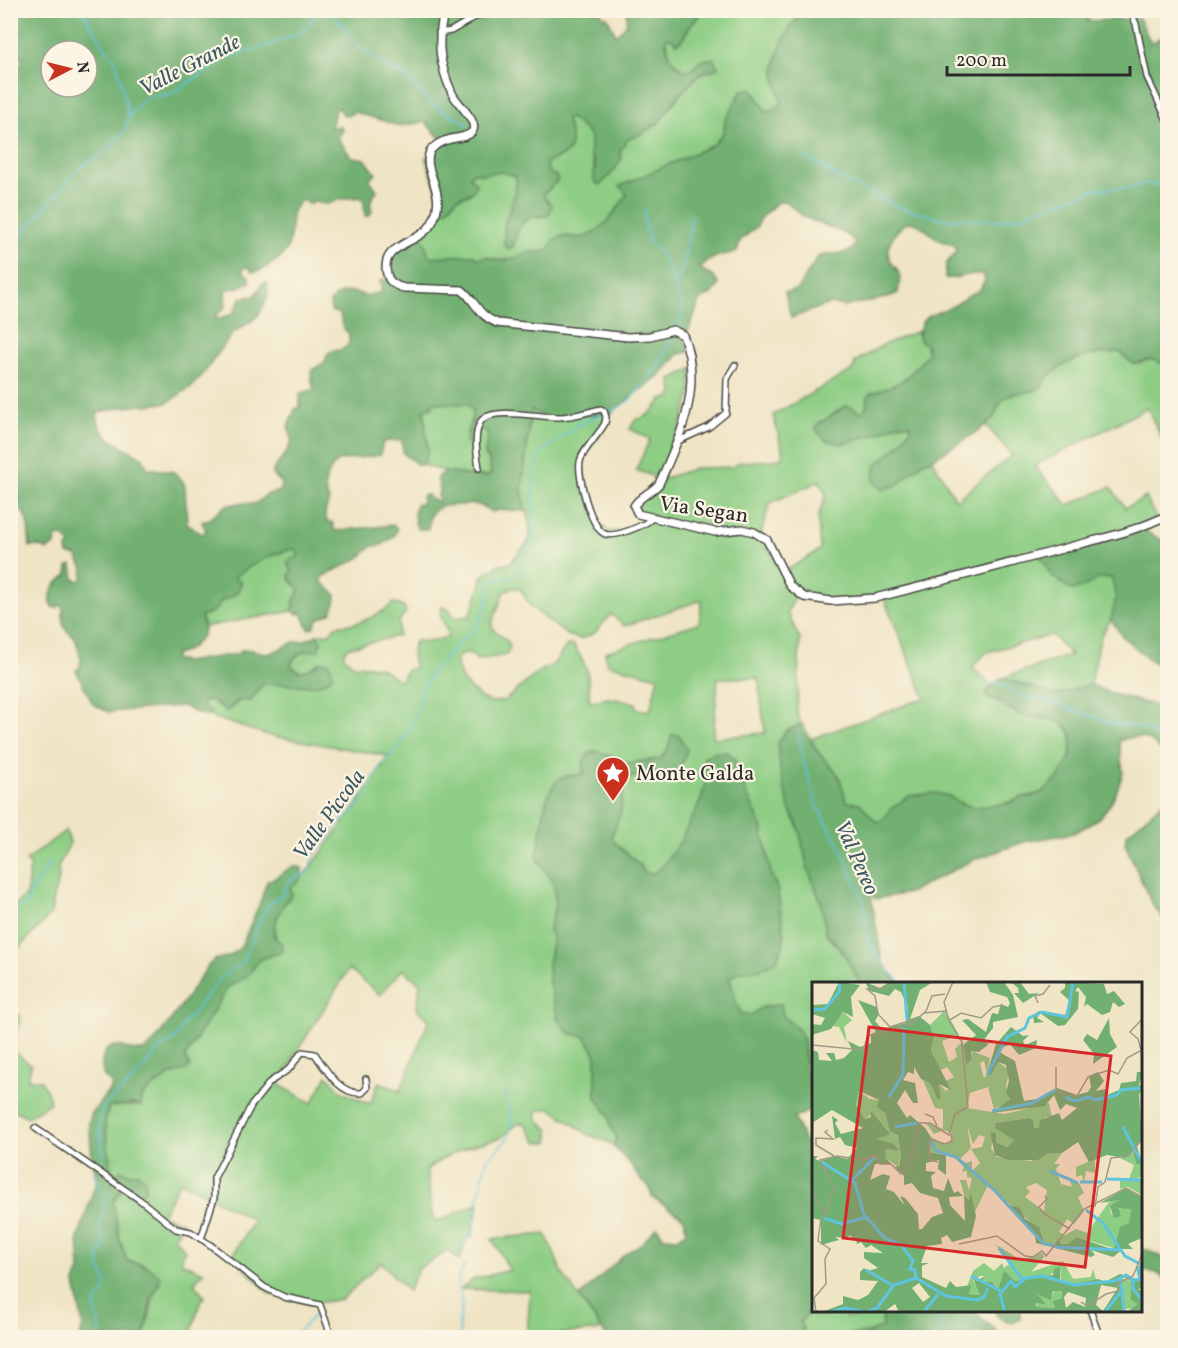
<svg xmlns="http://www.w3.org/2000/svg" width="1178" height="1348" font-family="Vollkorn,serif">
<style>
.green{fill:#8dcd84;stroke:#5c7c58;stroke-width:1.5;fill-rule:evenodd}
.forest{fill:#72b072;stroke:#4e6e4e;stroke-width:1.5;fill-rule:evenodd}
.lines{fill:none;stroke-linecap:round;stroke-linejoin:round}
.stream{stroke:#5fc4dd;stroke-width:1.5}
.minor-casing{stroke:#484742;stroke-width:8}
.tertiary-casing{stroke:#484742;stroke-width:10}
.minor{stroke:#fff;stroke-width:5}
.tertiary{stroke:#fff;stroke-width:7}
.labels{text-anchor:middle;stroke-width:4.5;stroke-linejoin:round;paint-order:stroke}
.street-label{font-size:21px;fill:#2b2b2b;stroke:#fcf5e5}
.poi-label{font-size:21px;fill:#2b2b2b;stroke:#fcf5e5;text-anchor:start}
.water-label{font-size:22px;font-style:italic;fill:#3b5960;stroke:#fcf5e5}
.inset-river{fill:none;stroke:#5fc4dd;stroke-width:3}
.inset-road{fill:none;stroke:#a19a87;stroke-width:1.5}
.view{fill:#d62828;fill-opacity:0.15;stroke:#d62828;stroke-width:3}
.inset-edge{fill:none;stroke:#2b2b2b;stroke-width:3}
</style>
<rect width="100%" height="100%" fill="#fcf5e5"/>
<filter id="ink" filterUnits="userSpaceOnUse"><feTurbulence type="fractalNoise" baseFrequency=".0167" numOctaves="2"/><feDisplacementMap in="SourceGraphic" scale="12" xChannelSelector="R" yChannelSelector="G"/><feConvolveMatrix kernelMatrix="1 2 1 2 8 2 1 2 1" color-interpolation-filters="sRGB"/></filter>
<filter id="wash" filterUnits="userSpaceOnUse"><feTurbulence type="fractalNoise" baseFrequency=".008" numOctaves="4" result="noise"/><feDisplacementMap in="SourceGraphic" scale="24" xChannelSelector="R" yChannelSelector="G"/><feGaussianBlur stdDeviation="1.35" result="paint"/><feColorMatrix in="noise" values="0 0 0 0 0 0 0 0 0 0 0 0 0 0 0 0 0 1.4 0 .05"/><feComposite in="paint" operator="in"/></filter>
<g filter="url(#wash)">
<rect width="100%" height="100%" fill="#efe4c4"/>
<g class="green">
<path d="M 705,11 L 803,11 C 790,24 775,52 775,72 C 775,82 780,95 782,105 L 767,112 L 752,89 L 742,90 L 725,121 L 724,132 L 713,145 L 621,186 L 627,194 C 617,210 603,232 584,237 C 575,239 562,233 555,239 C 552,242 551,248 548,251 L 524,253 L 515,258 L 501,261 L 487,257 L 477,258 L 473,255 L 429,257 L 421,236 L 437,211 L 450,207 C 452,205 455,200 457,199 C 466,193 474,198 476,183 L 472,180 L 470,176 L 473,172 L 482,174 L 501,172 L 516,176 C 518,187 511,211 505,221 L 514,243 C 515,229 526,215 540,217 L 549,201 L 545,199 L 544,194 L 557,180 L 556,176 L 548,173 L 546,163 C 562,155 575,156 570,133 C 569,127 566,125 566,119 L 570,117 C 577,121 589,131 590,139 C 591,144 590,149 591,155 C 593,163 595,165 593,174 L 621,160 L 620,151 L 623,144 L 628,139 L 639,135 L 658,123 L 681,93 L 700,74 L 703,60 L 699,61 L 693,69 L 684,71 L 672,63 L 666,40 L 669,37 L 674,39 L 684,37 L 691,24 Z"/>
<path d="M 918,331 L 920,340 L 926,345 L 928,353 C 906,382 901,383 868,396 C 867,402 867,411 861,413 L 858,411 L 839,409 L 828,419 L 819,422 L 840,444 L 873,435 L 898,424 L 910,424 L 911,428 C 903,442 889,455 876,465 L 916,468 L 923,462 L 932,459 L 956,500 L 1012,455 L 986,425 C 996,416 995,406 1004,399 C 1016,388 1027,395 1039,388 C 1045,385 1045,378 1050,374 C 1070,357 1095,353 1120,352 L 1133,364 C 1139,363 1147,359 1153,360 C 1159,361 1161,364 1167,364 L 1167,449 L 1147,408 L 1034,466 L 1068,505 L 1111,487 L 1125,508 L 1146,497 L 1157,521 L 1048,571 L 1059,581 L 1077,590 L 1098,577 L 1112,578 C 1118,589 1116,607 1111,619 C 1108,626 1102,631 1100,639 C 1096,655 1095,670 1089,685 L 1057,695 L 1002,678 L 1071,655 L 1052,635 L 987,652 L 972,667 L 992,686 L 986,692 C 993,700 1014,713 1025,716 C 1040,719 1061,715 1070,732 C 1073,737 1072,744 1071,750 C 1069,767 1055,785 1040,793 C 1033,796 1025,796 1018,799 C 1005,804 988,808 974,807 C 964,806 956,801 949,796 L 891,809 L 882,822 L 875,821 L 847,802 L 838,775 L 817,751 L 811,739 L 925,698 L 883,596 L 841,602 L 798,593 L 787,612 L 800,639 L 797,713 L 801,724 L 786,731 L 789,808 L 798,825 L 808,869 L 821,902 L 826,933 L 849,961 L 860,983 L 814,984 L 813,1060 L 805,1063 C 806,1035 802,1034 783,1016 L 781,1004 L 761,1008 L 751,1015 L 741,1014 C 734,1002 735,989 728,977 L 741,971 L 762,969 L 784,932 L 777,888 L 771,874 L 762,827 L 738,775 L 735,760 L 704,758 L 707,779 L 701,800 L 680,842 L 662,867 L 653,874 L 646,873 C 637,859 622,851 611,838 C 616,826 620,814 622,801 C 624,792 623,786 627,778 L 679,771 L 687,750 L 679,735 L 660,759 L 629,763 L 596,751 L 591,752 L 584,773 L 577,777 L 566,776 L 537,855 C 539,865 547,872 552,881 C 559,895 553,916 549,930 L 553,938 L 548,964 L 549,983 L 558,1019 L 569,1033 L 586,1037 L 596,1056 L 596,1097 L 609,1116 L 610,1125 L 617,1138 L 613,1146 L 606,1141 L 589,1135 L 550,1108 L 536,1111 L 538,1120 L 549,1130 L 549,1142 L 537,1142 L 525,1123 L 519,1123 L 500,1138 L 470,1146 L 444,1158 L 427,1169 L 432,1212 L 436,1222 L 479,1203 L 472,1237 L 467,1238 L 459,1260 L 448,1251 L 419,1268 L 408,1291 L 381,1262 L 342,1299 L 310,1304 L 270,1294 L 232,1256 L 254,1220 L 180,1181 L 162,1215 L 183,1223 L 174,1238 L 185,1250 L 181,1262 L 203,1272 L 194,1283 L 205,1297 L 201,1299 L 190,1337 L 143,1337 C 152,1320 148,1302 160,1283 L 146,1265 L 127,1261 L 120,1241 L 113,1202 L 123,1186 L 138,1173 L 115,1175 L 111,1171 L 105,1120 L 109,1106 L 141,1106 L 141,1097 C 150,1089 162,1077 173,1074 C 180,1072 183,1072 190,1067 L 185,1058 L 228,987 L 247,976 L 260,959 L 282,952 C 268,925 275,916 292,894 L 290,888 L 311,867 L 357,805 L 388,756 L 267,735 L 209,716 L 211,712 L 202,708 L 203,703 L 206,700 L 211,700 L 218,706 L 231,709 C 239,698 253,696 262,685 C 285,679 307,692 329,679 L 320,662 C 310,669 300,677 291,665 C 295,652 310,648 321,642 L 317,635 L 330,633 L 335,626 C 359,624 374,619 394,603 L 404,607 L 406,612 L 399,621 L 398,636 L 350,647 L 344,651 L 344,657 L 354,665 L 380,667 L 400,681 L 407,670 L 414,668 C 414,660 409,648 416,641 L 430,642 L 448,637 C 448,625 437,619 442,607 L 450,610 L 455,618 L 469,616 C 473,609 482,584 482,577 L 490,570 L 495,569 L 497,565 L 511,563 C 515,553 528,547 529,539 C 531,531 529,520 528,512 L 525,511 L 522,490 L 531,410 L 550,418 L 611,413 L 600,435 L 587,452 L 582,464 L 586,489 L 596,519 L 608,531 L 622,532 L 650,520 L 635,507 L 661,479 L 636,470 L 650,439 L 630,429 L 635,420 C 648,417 654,411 662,399 L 670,398 L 673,393 L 671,379 L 692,369 L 691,394 L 662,479 L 696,468 L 733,467 L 740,462 L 776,460 L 784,455 L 773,415 L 853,370 L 855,362 L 883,345 ZM 820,481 L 826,495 L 818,517 L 820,550 L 782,573 L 761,533 L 770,503 ZM 512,588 L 521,589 L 530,606 L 567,635 L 581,639 L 595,633 L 611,614 L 624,626 L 702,600 L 699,623 L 605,652 L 607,664 L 658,677 L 650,711 L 636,709 L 636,703 L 609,698 L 590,702 C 588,691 590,682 587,672 C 585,663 578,654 574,645 L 567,645 L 554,664 L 539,672 L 504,701 L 490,702 L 481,698 L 463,682 L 455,660 L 464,653 L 471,654 L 477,660 L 506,655 L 510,647 L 508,642 L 493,629 L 492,623 L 504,592 ZM 718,678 L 758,678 L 765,733 L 713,738 ZM 349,969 L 380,995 L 403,969 L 420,984 L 417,1009 L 429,1020 L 400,1091 L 379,1082 L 370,1104 L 342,1092 L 327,1075 L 312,1103 L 279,1085 L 296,1053 Z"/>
<path d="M 443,402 L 467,404 L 474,410 L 467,433 L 470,444 L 477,431 L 486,428 L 488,438 L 485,455 L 488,458 L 491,473 L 488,476 L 454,474 L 423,465 L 428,451 L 424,408 L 433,403 Z"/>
<path d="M 294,549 L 298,552 L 299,557 L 295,559 L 292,571 L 294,583 L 300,589 L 294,601 L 293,611 L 204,627 L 201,617 L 214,611 L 222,600 C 234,597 238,594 241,581 L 237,582 L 234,578 L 253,562 L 280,552 Z"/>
<path d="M 66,830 L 70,843 L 58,867 L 59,879 L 53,897 L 51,914 L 11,956 L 11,908 C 36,890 23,890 31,865 L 26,861 Z"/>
<path d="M 10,1005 L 21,1017 L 15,1041 L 15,1052 L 31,1065 L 28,1079 L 41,1080 L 48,1094 L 50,1103 L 28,1117 L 11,1109 Z"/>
<path d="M 546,1234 L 562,1273 L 602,1330 L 527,1337 L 530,1291 L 461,1289 L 474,1279 L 510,1270 L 492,1239 Z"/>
<path d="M 813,1275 L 814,1310 L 845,1311 L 846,1318 L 861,1316 L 859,1311 L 883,1311 L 882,1327 C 865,1338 827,1337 806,1337 L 800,1322 L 812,1309 Z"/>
</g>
<g class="forest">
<path d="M 11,10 L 478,10 L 478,20 L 482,20 L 485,16 L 481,13 L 483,11 L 493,11 L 494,14 L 503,14 L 506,10 L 600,10 L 602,16 L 607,17 L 616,35 L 626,25 L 627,11 L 705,11 L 691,24 L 681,41 L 677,43 L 669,37 L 666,40 C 666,55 673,63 684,71 L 693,69 L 699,61 L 713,58 L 718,68 L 700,74 L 681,93 L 658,123 L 639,135 L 628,139 L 620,151 L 621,160 L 614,171 L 600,185 C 589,180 596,173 595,164 C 594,161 592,159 591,156 C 589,150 591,143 590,137 C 589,133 574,120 570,118 L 566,119 C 566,125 569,127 570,133 C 575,156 562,154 546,163 L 548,172 L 556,176 L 557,181 L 544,194 L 545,199 L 552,205 L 549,215 C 543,217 540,216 534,216 C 520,218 516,236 513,247 L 508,248 L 504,245 C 504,238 504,231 505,224 C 508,209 519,191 516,176 L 501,172 L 482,174 L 473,172 L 470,176 L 472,180 L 476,183 C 474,196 466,193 457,198 C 453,201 450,207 447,210 L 437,211 L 438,195 L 426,158 L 442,140 L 425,122 L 399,126 L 355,112 L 347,116 L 342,114 L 340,108 L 335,110 L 331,128 L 340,126 L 343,130 L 338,138 L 351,157 L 365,159 L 376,174 L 369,179 L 377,190 L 370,202 L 372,211 L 369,216 L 365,216 L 364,202 L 361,197 L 341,199 L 327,204 L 314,202 L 309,204 L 302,200 C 285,212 295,233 287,249 C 284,256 276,261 270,265 C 263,269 260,272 252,272 L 250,268 L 245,267 L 242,271 L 249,277 L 250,282 L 237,288 L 228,289 L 225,292 C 226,307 228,308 215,315 L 216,319 L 233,314 L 241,298 L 255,296 L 262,284 L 267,282 L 268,296 L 260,313 L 253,320 L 233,333 L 201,377 L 191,387 L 167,403 L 123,407 L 99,412 L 97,416 C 101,441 125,446 143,458 L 147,468 L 175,472 L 184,483 L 185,488 L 187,523 L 202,534 L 206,531 L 202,522 L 211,518 L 225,506 L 240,503 L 255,504 L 266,495 L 280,491 L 281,482 L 274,476 L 273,471 C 282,455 298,447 288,427 L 295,409 L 300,407 L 300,393 L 314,390 L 311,375 L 312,370 L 324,363 L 328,354 L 332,351 L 342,350 L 349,344 L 349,334 L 343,328 L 340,314 L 331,311 L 330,302 C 339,290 353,290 365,296 L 382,292 L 380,281 L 389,278 L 385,263 L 391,253 L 421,236 C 428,245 425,251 430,257 L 474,255 L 477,258 L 487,257 L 501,261 L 515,258 L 524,253 L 548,251 C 551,248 551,242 555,239 C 562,233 575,239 583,237 C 603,232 617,210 627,194 L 620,186 L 713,145 L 724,132 L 725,121 L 742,90 L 752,89 L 767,112 L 782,105 C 780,95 775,82 775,72 C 775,52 790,24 803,11 L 1090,11 L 1087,21 L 1139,18 L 1151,43 L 1167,34 L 1167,364 C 1161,364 1159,361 1153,360 C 1147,359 1139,363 1133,364 L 1120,352 C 1094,353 1071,357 1051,374 C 1046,377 1045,384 1040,388 C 1029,395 1017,389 1005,398 C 998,403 998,411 994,417 C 986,429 946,450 932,459 L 923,462 L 897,485 L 882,490 L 873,481 L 876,465 C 889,455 903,442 911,428 L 910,424 L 898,424 L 873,435 L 840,444 L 826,440 L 816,430 L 816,426 L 846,406 L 854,408 L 860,413 L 863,412 L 867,404 L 868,396 L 870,393 C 902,385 908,379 928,353 L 926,345 L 920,340 C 915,311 941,315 958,303 C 965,298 969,293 979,291 L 985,280 L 983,274 C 969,272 955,280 945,278 L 946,264 L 956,252 L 955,245 C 931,242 927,223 908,222 C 896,229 882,247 891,262 C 894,267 897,268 899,274 C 901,280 899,286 898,293 L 886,298 L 846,306 L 829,304 L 791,318 L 785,292 L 797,290 L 818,257 C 830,251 842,257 853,249 L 855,242 L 846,234 L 804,217 L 785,201 L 778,202 L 761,217 L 757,226 L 740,241 L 737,252 C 723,255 709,256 700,269 L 713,276 L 719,285 L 713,293 L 700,300 L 685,339 L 689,352 L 679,354 L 661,374 L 611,413 L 550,418 L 531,410 L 522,490 L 525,511 L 501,510 L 492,512 L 484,507 L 475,504 L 441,506 L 430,515 L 428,529 L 418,529 C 414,522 413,512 416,505 L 421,504 L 423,495 L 428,495 L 431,499 L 439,502 L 438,494 L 440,491 L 437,477 L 445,472 L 483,477 L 488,476 L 491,473 L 489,459 L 485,456 C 484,446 491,439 486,429 L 477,431 L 470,444 L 466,443 C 466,429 480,413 467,404 L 433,403 L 430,405 L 433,408 L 424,409 L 428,451 L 423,465 L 418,465 L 403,453 L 402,440 L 383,442 L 380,455 L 337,461 C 326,475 321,484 329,500 L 325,513 L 327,522 L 332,522 L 335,531 L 394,525 L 397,529 L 394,537 L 382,545 L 372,546 L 358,559 L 322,577 L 322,582 L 336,595 L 335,604 L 331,613 L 318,619 L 314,627 L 309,629 L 301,612 L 297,614 L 293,611 L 294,601 L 300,589 L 290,580 L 289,575 L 292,571 L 287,563 L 290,560 L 298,557 L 298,552 L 294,549 C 270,554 254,563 235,577 L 237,581 L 242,581 C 238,594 234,597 222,600 L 214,611 L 201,617 C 202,621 203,624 204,627 C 205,639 185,654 175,655 L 175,660 L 185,662 L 238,654 L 241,650 L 251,650 L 269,654 L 294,642 L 304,641 L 317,635 L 321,642 L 318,651 C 305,651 295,651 291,665 C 300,677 310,669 320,662 L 328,662 L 331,667 L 333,675 C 313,696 286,679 262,685 L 251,701 L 237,701 L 227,711 L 211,700 L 206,700 L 203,703 L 203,708 L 211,712 L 209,716 L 196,713 L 183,706 L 108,712 L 93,704 L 76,670 L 80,668 L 81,659 L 75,638 L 67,631 L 63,623 L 63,608 L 60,604 L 57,608 L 52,607 C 48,592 54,583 67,576 L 68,566 L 72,565 L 74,579 L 79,581 L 83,578 L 83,569 L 77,556 L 68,554 L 67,549 L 70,545 L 65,537 L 56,536 L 55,545 L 47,550 L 39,546 L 30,547 C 28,532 30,519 19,507 L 19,498 L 11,464 L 10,74 L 20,66 L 22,60 L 21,58 L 11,59 L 11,42 C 19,41 18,36 21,29 L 18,25 L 11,24 ZM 51,51 L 87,51 L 87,87 L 51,87 Z"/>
<path d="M 1140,528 L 1167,543 L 1167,669 L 1150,660 L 1123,637 L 1111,620 L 1116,598 L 1112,578 C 1092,575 1089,590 1071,590 L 1052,576 L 1040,556 Z"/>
<path d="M 1001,678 L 1057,695 L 1090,684 C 1113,697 1140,700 1165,708 L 1167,710 L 1167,759 C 1153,739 1143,732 1119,741 L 1123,773 L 1117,790 L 1111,803 L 1101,816 L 1089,825 L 1073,833 L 1024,842 L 973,860 L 909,893 L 875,899 L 870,890 L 882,961 L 895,978 L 901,983 L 860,983 L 840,947 L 826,933 L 821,902 L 808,869 L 798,825 L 789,808 L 780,769 L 778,742 L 786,731 L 802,724 L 817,751 L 838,775 L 847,802 L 860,803 L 875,821 L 882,821 L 891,809 L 909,796 L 936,793 L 949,796 L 962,804 L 974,807 L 986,806 L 1010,803 L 1021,797 L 1032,796 L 1042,792 L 1059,778 L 1071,756 L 1072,740 L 1070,731 L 1060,722 L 1047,718 L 1023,716 L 1002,702 L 987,697 L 986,692 Z"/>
<path d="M 672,734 L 679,735 L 687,750 L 679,772 L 627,778 L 623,786 L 621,811 L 611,838 C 622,852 637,859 646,873 L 653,874 L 662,867 L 680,842 L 701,800 L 707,779 L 704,758 L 712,753 L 728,752 L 735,760 L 738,775 L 762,827 L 771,874 L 777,888 L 784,932 L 783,946 L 776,961 L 762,969 L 741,971 L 729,978 C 735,990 734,1002 741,1014 L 751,1015 L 761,1008 L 781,1004 L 783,1016 L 799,1030 L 804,1040 L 805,1071 L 813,1085 L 813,1109 L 794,1118 L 808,1148 L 813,1154 L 812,1309 L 800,1322 L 806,1337 L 607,1337 L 579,1297 L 625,1254 L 641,1244 L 657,1227 L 664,1237 L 677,1238 L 686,1232 L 684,1218 L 652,1197 L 649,1186 L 642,1181 L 631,1165 L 613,1146 L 617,1138 L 610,1125 L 609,1116 L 596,1097 L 596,1056 L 586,1037 L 569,1033 L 558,1019 L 549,983 L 548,964 L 553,939 L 549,930 C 553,916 559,895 552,881 C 547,872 539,865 537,855 C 543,835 541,796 557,781 C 564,774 575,777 584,773 C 582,763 584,754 596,751 L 629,763 L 660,759 L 667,750 Z"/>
<path d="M 1167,799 L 1167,923 L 1152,904 L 1125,844 L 1127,834 Z"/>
<path d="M 293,866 L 302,868 L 301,879 L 290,888 L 292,894 C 281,908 274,918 274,937 L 282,944 L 282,952 L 260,959 L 247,976 L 228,987 L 185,1057 L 190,1067 C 180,1075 177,1071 169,1076 C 159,1082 150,1089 141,1097 L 141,1106 L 134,1104 L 109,1107 L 105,1120 L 111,1171 L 115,1175 L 121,1170 L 129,1174 L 138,1173 L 145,1179 L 145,1190 L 137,1200 L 123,1187 L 113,1202 L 120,1241 L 127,1261 C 141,1264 149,1266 160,1276 C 160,1284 157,1286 153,1294 C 147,1307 150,1324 143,1337 L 80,1337 L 83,1326 L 75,1283 L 80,1270 L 78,1238 L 97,1179 L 92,1158 L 89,1122 L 92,1113 L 111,1088 L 112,1084 C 110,1082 107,1080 105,1078 C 101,1072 101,1057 106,1051 C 118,1037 135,1059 148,1048 C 155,1043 158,1036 163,1030 C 179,1010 193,988 208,966 L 214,960 L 230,956 L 241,947 L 261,900 L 267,881 L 275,878 Z"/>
<path d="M 1140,1249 L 1151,1251 L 1162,1258 L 1167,1256 L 1167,1281 L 1157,1273 L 1141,1270 Z"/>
<path d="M 883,1311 L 976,1311 L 979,1316 L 997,1331 L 997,1336 L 992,1337 L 979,1332 L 975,1335 L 976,1338 L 841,1337 C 857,1332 867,1337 882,1327 Z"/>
<path d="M 994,1311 L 1020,1311 L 1020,1319 L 1012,1323 L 999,1318 Z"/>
</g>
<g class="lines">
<g class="stream">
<path d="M 82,10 L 108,52 L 116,61 L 129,117"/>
<path d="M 333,10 L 338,21 L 350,32 L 361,49 L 389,69 L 403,75 L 411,82 L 433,105 L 469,125"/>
<path d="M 803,155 L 839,178 L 902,208 L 943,219 L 1001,220 L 1024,215 L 1095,189 L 1129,188 L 1145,183 L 1168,186"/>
<path d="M 645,209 L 644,220 L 648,239 L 661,254 L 666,263 L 682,307 L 682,314 L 677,328"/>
<path d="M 10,280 L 14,275 L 16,264 L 16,248 L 24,231 L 78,169 L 112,146 L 124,131 L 129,117 L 142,101 L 150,97 L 171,94 L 228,57 L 261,48 L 296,35 L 307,27 L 320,10"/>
<path d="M 676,283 L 683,267 L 692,215"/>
<path d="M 607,412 C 636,406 662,361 674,335"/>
<path d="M 993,681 L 1029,698 L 1048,700 L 1074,711 L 1099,718 L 1109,723 L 1141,728 L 1168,742"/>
<path d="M 799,734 L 802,756 L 817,806 L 838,842 L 865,905 L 865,925 L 869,944 L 890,971 L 903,984"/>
<path d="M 10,920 L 20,907 L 27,904 L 29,895 L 50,862"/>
<path d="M 97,1168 L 103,1156 L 99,1126 L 103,1107 L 128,1085 L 160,1049 L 176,1038 L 185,1022 L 195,1011 L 218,980 L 242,963 L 263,914 L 271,902 L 285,893 L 287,884 L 295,877 L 308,873 L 316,851 L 330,837 L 340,821 L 345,820 L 360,804 L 381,765 L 398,747 L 412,724 L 418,708 L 422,689 L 432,673 L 455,646 L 476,629 L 489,599 L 489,588 L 494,579 L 514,576 L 522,564 L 524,553 L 533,535 L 535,526 L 534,492 L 538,460 L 542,452 L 576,426 L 601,414"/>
<path d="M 94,1172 L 97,1185 L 106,1202 L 100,1222 L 101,1234 L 105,1245 C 92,1266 101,1262 106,1283 L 104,1292 L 94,1304 L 102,1338"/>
<path d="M 462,1255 L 468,1235 L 471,1234 L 475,1222 L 475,1206 L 478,1199 L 487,1159 C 501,1147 515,1136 510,1114 C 508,1106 505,1098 506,1090"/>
<path d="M 938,1310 L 941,1314 L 942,1338"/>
<path d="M 293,1338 L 319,1310"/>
<path d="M 460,1338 L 459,1323 L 462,1306 L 458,1280 L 465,1264"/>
</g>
</g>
</g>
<g filter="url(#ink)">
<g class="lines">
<defs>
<g id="minor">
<path d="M 1130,10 L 1136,24 L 1147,77 L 1168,122"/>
<path d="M 439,33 L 451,31 L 487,10"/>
<path d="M 676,442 L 709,427 L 726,413 L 727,379 L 735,365"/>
<path d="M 479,468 C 477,454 473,434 481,421 C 492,406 543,418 559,417 C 573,417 587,412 601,409 L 604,411 L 606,417 L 605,423 C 599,435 582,450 580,462 C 577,476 591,529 605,534 C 615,538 646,525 652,518"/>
<path d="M 35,1128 L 140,1200 L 176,1229 L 191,1232 L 209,1244 L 264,1287 L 284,1297 L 320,1305 L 332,1338"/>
<path d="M 201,1239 L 214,1198 L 214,1178 L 251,1106 L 270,1082 L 289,1069 L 302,1052 L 315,1054 C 326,1070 340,1095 362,1093 L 367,1088 L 366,1079"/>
<path d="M 1090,1310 L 1100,1338"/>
</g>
<path id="tertiary" d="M 445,10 C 436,40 439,64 452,93 C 456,103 480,122 472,132 C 464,141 444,134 430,151 C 421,173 449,190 432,223 C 421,244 379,243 387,274 C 389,283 396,286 404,288 L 462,290 C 476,301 477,315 497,323 L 628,337 L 650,336 L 673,330 L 683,335 C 704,388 680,436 659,484 C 651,493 640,496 634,506 L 638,514 L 715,532 L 742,529 L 754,532 L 767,540 L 790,586 L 804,597 L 831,601 L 875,598 C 938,582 1000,566 1062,549 C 1098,539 1135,532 1168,515"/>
</defs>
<use href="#minor" class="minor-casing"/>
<use href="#tertiary" class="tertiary-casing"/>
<use href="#minor" class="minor"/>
<use href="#tertiary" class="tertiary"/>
</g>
</g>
<defs>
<symbol id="sight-pin" viewBox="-11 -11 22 30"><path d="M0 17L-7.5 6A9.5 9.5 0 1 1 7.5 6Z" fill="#c8321e" stroke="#fcf5e5"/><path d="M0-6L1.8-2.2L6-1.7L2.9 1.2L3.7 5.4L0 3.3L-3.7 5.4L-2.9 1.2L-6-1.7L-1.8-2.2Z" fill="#fff"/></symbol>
</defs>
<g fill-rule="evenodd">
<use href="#sight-pin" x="594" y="754" width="38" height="52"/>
</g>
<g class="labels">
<g class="street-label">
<text transform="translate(704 509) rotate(8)" y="7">Via Segan</text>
</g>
<g class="poi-label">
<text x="636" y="780">Monte Galda</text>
</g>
<g class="water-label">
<text transform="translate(189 64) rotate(-27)" y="8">Valle Grande</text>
<text transform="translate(328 814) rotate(-54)" y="8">Valle Piccola</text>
<text transform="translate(858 857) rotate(66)" y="8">Val Pereo</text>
</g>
</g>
<g transform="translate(812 982)">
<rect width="330" height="330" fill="#efe4c4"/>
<path d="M 133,28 L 147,53 L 130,59 L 137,80 L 145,75 L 143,67 L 150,60 L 154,81 L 160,77 L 160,69 L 178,76 L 175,91 L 172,79 L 168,81 L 172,96 L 186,80 L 197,88 L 194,105 L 198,116 L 194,122 L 182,127 L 176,105 L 158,111 L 155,126 L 193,132 L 237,121 L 240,135 L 233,135 L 227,146 L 222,147 L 216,136 L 184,141 L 202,158 L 195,165 L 184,160 L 184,151 L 178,150 L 182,154 L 179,166 L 185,175 L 219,179 L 234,172 L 250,171 L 242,182 L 248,182 L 244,187 L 249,202 L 260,205 L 257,196 L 267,201 L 272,211 L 266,215 L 272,229 L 262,242 L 255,237 L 247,250 L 253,253 L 264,247 L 275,251 L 297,220 L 305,217 L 308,222 L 298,224 L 299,232 L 309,233 L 306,227 L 313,225 L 318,224 L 320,230 L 317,241 L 308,249 L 305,267 L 265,255 L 256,262 L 232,261 L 225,246 L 176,203 L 161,234 L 162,226 L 158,215 L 157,218 L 152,213 L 148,198 L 154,198 L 157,208 L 160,196 L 155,195 L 155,189 L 150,190 L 152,185 L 140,173 L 116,170 L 119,155 L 132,162 L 140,158 L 139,151 L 132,148 L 122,152 L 113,140 L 131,147 L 131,127 L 123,126 L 111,98 L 118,101 L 126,119 L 129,115 L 127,102 L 134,109 L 138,106 L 134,99 L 142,95 L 135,85 L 129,88 L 125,85 L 119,69 L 122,54 L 118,43 ZM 155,143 L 161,162 L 167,153 L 173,155 L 170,165 L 159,167 L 168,181 L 160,189 L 160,179 L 154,181 L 148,177 L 159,166 ZM 224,201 L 235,208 L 232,229 L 213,215 L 218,210 L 214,205 ZM 31,30 L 40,38 L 32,45 L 35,61 L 27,45 L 20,44 ZM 47,109 L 58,117 L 67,118 L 64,125 L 73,131 L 78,148 L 87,156 L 89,172 L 86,185 L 72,175 L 74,167 L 87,169 L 82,163 L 65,157 L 77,152 L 60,132 L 53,137 L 44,123 ZM 24,115 L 26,124 L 46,133 L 46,137 L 23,122 L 3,129 L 10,124 L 9,117 ZM 321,168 L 324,182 L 330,183 L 330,194 L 325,196 L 330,198 L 330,213 L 316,205 L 308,207 L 308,197 L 317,197 L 322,183 L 308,176 ZM 283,177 L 283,191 L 274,189 L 272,202 L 270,193 L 264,195 L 264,185 ZM 183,262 L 209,278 L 230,271 L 232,275 L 219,290 L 251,279 L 261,297 L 279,295 L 281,287 L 285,301 L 263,302 L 249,298 L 248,285 L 237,294 L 203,299 L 192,288 L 186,307 L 180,300 L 169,300 L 173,294 L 168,294 L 161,299 L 167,303 L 169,313 L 157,312 L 160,303 L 155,304 L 161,289 L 172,281 L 182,289 L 190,281 L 192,286 L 199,281 ZM 309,296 L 319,299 L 319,318 L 326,320 L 326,326 L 311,327 L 312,319 L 307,311 L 310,307 ZM 242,309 L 248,308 L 250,316 L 242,319 L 243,326 L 224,325 L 225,321 L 235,323 L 225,313 L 239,317 Z" fill="#8dcd84" fill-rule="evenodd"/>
<path d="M 27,0 L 48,3 L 39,15 L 41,35 L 31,30 L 19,47 L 0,53 L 0,42 L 9,43 L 13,36 L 0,32 L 0,23 L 16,22 ZM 53,0 L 68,6 L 77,0 L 121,0 L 108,8 L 98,37 L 107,34 L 118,43 L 122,54 L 119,69 L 139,108 L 127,102 L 129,115 L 126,119 L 118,101 L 109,97 L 102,85 L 102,92 L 96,90 L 91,98 L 103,101 L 106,121 L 101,121 L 93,108 L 85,121 L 95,136 L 98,133 L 113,146 L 119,155 L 117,170 L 134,173 L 134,193 L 126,187 L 127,178 L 114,181 L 114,189 L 124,190 L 119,194 L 121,206 L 132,209 L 136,196 L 142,211 L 146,209 L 151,214 L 137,215 L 138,223 L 153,239 L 152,213 L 157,218 L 159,211 L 164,234 L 159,255 L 140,260 L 135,253 L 129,256 L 130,262 L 115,264 L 109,281 L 117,281 L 110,284 L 110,295 L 134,306 L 138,299 L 144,305 L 160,303 L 157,312 L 168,313 L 161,295 L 165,299 L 173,294 L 169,300 L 180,300 L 186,307 L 192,288 L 203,299 L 241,293 L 242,287 L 248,285 L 248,298 L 263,302 L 286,297 L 293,300 L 308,292 L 327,298 L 324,286 L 330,282 L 330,305 L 326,308 L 330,308 L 330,330 L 87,330 L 83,322 L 72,330 L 10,330 L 31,322 L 31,314 L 46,318 L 56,313 L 66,299 L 48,298 L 48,290 L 52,286 L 56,289 L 66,286 L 52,276 L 52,270 L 71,271 L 59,263 L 54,266 L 49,260 L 45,262 L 43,253 L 44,258 L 37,253 L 36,256 L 23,255 L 27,258 L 9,263 L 9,238 L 0,236 L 0,174 L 6,174 L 3,177 L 8,179 L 24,174 L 35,177 L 45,166 L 33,163 L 28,155 L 23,157 L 20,134 L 26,138 L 23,141 L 29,152 L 51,146 L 20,128 L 0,141 L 0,68 L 6,70 L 7,78 L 20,79 L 14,71 L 22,71 L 24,78 L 32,76 L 40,68 L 36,59 L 48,65 L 59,61 L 59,52 L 64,50 L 46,18 L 65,25 L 67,32 L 63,39 L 70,47 L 94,41 L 96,25 L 89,10 L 83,7 L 77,14 L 58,9 ZM 47,109 L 67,118 L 64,125 L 73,131 L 78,149 L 86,154 L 89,172 L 87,184 L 83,185 L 92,194 L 92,203 L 100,201 L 108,211 L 126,216 L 131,231 L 120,235 L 110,247 L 107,247 L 106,232 L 93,216 L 88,214 L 93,224 L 82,210 L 74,207 L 78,194 L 71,192 L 58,198 L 63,182 L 79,182 L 73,175 L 74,167 L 87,169 L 82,162 L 65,157 L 78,152 L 59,129 L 59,135 L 53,137 L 44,123 ZM 311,295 L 319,299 L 319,318 L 326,322 L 316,329 L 311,327 L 311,316 L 307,311 ZM 107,301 L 118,315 L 111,320 L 100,306 ZM 289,303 L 306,306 L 291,329 L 284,323 ZM 241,309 L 249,309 L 250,316 L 241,319 L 243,326 L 224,325 L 224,321 L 235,323 L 226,313 L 239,318 ZM 256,310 L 274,316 L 273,325 L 261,320 L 254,326 L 252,315 ZM 174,0 L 192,0 L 201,13 L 206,35 L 181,40 L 181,46 L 171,59 L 177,62 L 167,70 L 159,69 L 160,77 L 154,82 L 151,63 L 164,53 L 150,38 L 156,37 L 174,50 L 180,31 L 186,32 L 189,22 L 196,25 L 198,21 L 195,15 L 178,10 ZM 199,0 L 208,0 L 217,12 L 227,11 L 211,21 L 202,11 L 207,11 L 206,6 ZM 253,0 L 292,2 L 295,12 L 302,9 L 313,22 L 307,25 L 301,20 L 298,30 L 290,33 L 275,22 L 272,25 L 274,15 L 266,5 L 263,9 L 267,10 L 266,27 L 253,43 L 246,44 L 228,31 L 225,36 L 232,40 L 222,41 L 221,33 L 227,29 L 253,33 L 258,19 L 248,10 L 253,6 ZM 297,36 L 298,52 L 305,65 L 281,82 L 282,72 L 271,58 L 275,52 L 285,58 ZM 199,45 L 211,54 L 217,53 L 211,59 L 213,63 L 225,58 L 224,66 L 207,73 L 198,62 L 188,67 L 189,71 L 203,79 L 212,119 L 231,116 L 245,106 L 265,113 L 276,110 L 279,105 L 277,94 L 286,90 L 292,99 L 284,109 L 293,107 L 295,113 L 307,108 L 309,101 L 324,99 L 325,90 L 330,90 L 327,103 L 330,105 L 327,113 L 330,159 L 325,164 L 330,183 L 324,182 L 321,168 L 313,176 L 295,173 L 277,180 L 266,160 L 250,171 L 234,172 L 226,178 L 196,178 L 183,173 L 178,150 L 184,151 L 184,160 L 195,165 L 202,158 L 183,146 L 184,141 L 216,136 L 221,138 L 222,146 L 227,146 L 228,138 L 247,131 L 250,138 L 265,126 L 254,122 L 248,128 L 242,113 L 233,124 L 180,131 L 198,117 L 194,110 L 197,99 L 194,83 L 186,80 L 178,94 L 175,91 L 184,62 ZM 314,206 L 330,215 L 330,256 L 316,262 L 321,267 L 311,267 L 301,275 L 279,268 L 283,273 L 279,275 L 224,261 L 223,253 L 193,222 L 208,226 L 213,237 L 227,245 L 232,261 L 244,262 L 246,256 L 249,262 L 256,262 L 265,255 L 302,268 L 308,245 L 317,241 L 319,227 L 307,226 L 309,234 L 302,236 L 298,224 L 307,218 L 288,221 Z" fill="#72b072" fill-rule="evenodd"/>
<path class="inset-river" d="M 92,0 L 95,38M 0,28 L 13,27 L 27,10 L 28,0M 175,93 L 195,55 L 213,46 L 217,36 L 230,30 L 255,35 L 261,0M 77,115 L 91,92 L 92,46M 253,115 L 263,119 L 276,115 L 284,118 L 305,113 L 309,108 L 330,106M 180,129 L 220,121 L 243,108M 83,145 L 105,141M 311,145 L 330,181M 119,158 L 124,169 L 144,175 L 182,208 L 232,262 L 242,263M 10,180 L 43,201 L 52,233 L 73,256 L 90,264 L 101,279 L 98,287 L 103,288 L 104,296M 238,189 L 266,201M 295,197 L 330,198M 40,198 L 63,175M 268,200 L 290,200M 274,228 L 291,241 L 313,274 L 330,283M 12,236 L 30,242 L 55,235M 243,265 L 308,268M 187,266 L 211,299M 54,288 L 80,303M 159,294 L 189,309M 308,295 L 312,330M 104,296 L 134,314 L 165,318 L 172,315 L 176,306M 321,298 L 321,307 L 330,318M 322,298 L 328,297 L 326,288 L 330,284M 18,330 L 33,326 L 53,330M 55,330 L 65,326 L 82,303 L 104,296M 112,330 L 126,312M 193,330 L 188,312 L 199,299 L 203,305 L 214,296 L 231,294 L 262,303 L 302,299 L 314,293 L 321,298M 293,330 L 311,307"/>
<path class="inset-road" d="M 81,0 L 75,6 L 55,7 L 63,14 L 66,32 L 78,45 L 103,37M 226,21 L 223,14 L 231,12 L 238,3M 112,31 L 134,29M 330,37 L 318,50 L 326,57 L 330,71M 138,38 L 149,31 L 169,36 L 181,25 L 191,23M 0,63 L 51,68 L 56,54 L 100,42 L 114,29 L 120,14 L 133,12M 244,85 L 244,110 L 265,114 L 276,95 L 297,88 L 306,92 L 315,76 L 328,69M 113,132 L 121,135 L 125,144M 16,148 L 13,150 L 21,157 L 4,156 L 4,163 L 22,174M 126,180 L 117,178 L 118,157 L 133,162 L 140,159 L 139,152M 0,210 L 13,231M 233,214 L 235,217 L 227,225 L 231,231 L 258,247M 283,225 L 286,205 L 293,200 L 299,176 L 316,174 L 330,157M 147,262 L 185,254 L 213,274 L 221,275 L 230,269 L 234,274 L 272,227 L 314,206 L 330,215M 269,320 L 275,324 L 294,312 L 306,309 L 305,302 L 321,294 L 330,272M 4,330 L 2,316 L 14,302 L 13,277 L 18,267 L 6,259 L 9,236 L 16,228 L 17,214 L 23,208 L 8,178 L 25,174 L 51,178 L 64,174 L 68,182 L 79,182 L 89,192 L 100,174 L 106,141 L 118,141 L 137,153 L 143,132 L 156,125 L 150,60 L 137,39 L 132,20 L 141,0"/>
<path class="view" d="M 57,45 L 299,74 L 273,285 L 31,256 Z"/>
<rect width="330" height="330" class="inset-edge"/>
</g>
<rect width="1178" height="1348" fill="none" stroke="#fcf5e5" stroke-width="36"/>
<g transform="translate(69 69) rotate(83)"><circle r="28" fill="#fcf5e5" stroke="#a8a49b" stroke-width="1.5"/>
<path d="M0-4.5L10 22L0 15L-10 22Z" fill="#c8321e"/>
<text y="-9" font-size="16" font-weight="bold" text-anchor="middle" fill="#2b2b2b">N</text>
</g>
<path d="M947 66v9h183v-9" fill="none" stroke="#2b2b2b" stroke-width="3"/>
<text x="956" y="66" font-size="18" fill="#2b2b2b" stroke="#fcf5e5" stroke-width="4.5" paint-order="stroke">200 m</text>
</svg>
